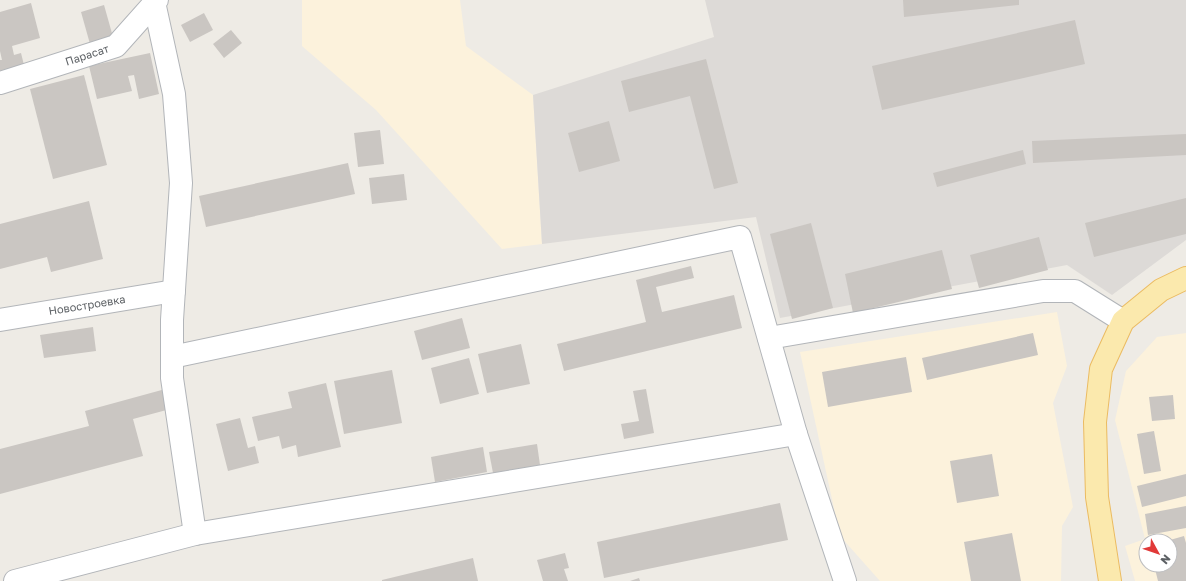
<svg xmlns="http://www.w3.org/2000/svg" width="1186" height="581" font-family="'Golos Text',sans-serif">
<style>
.commercial{fill:#fcf2dc;fill-rule:evenodd}
.industrial{fill:#dddad7}
.building{fill:#cac6c2}
.lines{fill:none;stroke-linecap:round;stroke-linejoin:round}
.minor-casing{stroke:#b2b5b9;stroke-width:24}
.major-casing{stroke:#ebbb61;stroke-width:24}
.minor{stroke:#fff;stroke-width:22}
.major{stroke:#fbe9ad;stroke-width:22}
.labels{text-anchor:middle;stroke-width:3.5;stroke-linejoin:round;paint-order:stroke}
.street-label{font-size:11px;fill:#5c6064;stroke:#fff}
</style>
<rect width="100%" height="100%" fill="#eeebe5"/>
<g class="commercial">
<path d="M 302,0 L 460,0 L 466,46 L 533,95 L 542,244 L 502,249 L 376,110 L 302,46 Z"/>
<path d="M 1057,312 L 1067,366 L 1053,403 L 1073,507 L 1062,526 L 1061,581 L 880,581 L 840,536 L 800,352 Z"/>
<path d="M 1186,333 L 1186,581 L 1135,581 L 1125,546 L 1145,539 L 1115,420 L 1126,371 L 1157,337 ZM 1146,541 L 1170,541 L 1170,565 L 1146,565 Z"/>
</g>
<path class="industrial" d="M 705,0 L 1186,0 L 1186,240 L 1112,295 L 1067,265 L 780,318 L 756,217 L 542,244 L 533,95 L 714,37 Z"/>
<g class="building">
<path d="M 903,0 L 1019,0 L 1019,5 L 904,17 Z"/>
<path d="M 31,3 L 40,38 L 12,46 L 14,55 L 21,53 L 24,65 L 0,71 L 0,60 L 2,60 L 0,51 L 0,12 Z"/>
<path d="M 104,5 L 113,37 L 90,44 L 81,12 Z"/>
<path d="M 204,13 L 213,30 L 190,42 L 181,25 Z"/>
<path d="M 1075,20 L 1085,64 L 882,110 L 872,66 Z"/>
<path d="M 231,30 L 242,43 L 224,58 L 213,44 Z"/>
<path d="M 150,53 L 159,94 L 139,99 L 134,75 L 128,76 L 132,91 L 97,99 L 89,66 Z"/>
<path d="M 706,59 L 738,183 L 714,189 L 690,96 L 629,112 L 621,81 Z"/>
<path d="M 84,75 L 107,165 L 53,179 L 30,89 Z"/>
<path d="M 609,121 L 620,161 L 579,172 L 568,133 Z"/>
<path d="M 380,130 L 384,164 L 358,167 L 354,133 Z"/>
<path d="M 1186,134 L 1186,155 L 1033,163 L 1032,141 Z"/>
<path d="M 1023,150 L 1026,164 L 937,187 L 933,173 Z"/>
<path d="M 348,163 L 355,194 L 206,227 L 199,196 Z"/>
<path d="M 404,174 L 407,200 L 372,204 L 369,178 Z"/>
<path d="M 1186,198 L 1186,234 L 1094,257 L 1085,223 Z"/>
<path d="M 89,201 L 103,259 L 51,272 L 47,257 L 0,269 L 0,224 Z"/>
<path d="M 811,223 L 833,308 L 792,319 L 770,234 Z"/>
<path d="M 1039,237 L 1048,270 L 979,288 L 970,255 Z"/>
<path d="M 942,250 L 952,289 L 853,313 L 845,274 Z"/>
<path d="M 691,266 L 694,278 L 656,287 L 662,312 L 734,295 L 742,328 L 564,371 L 557,344 L 646,322 L 636,280 Z"/>
<path d="M 462,318 L 470,348 L 422,360 L 414,331 Z"/>
<path d="M 93,327 L 96,351 L 44,358 L 40,335 Z"/>
<path d="M 1033,333 L 1038,355 L 927,380 L 922,358 Z"/>
<path d="M 521,344 L 530,384 L 487,393 L 478,354 Z"/>
<path d="M 906,357 L 912,392 L 828,407 L 822,372 Z"/>
<path d="M 469,358 L 479,394 L 440,404 L 431,368 Z"/>
<path d="M 392,370 L 402,423 L 344,434 L 334,381 Z"/>
<path d="M 326,383 L 341,447 L 298,457 L 296,445 L 282,449 L 279,436 L 258,441 L 252,417 L 292,408 L 288,392 Z"/>
<path d="M 169,388 L 174,408 L 133,419 L 143,456 L 0,494 L 0,449 L 89,426 L 85,411 Z"/>
<path d="M 646,389 L 654,433 L 624,439 L 621,424 L 639,421 L 633,391 Z"/>
<path d="M 1173,395 L 1175,419 L 1152,421 L 1149,397 Z"/>
<path d="M 240,418 L 248,448 L 255,446 L 259,463 L 228,471 L 216,424 Z"/>
<path d="M 1154,431 L 1161,471 L 1144,474 L 1137,434 Z"/>
<path d="M 537,444 L 540,465 L 493,473 L 489,452 Z"/>
<path d="M 483,447 L 487,472 L 435,482 L 431,457 Z"/>
<path d="M 992,454 L 999,496 L 957,503 L 950,461 Z"/>
<path d="M 1186,474 L 1186,496 L 1142,507 L 1137,486 Z"/>
<path d="M 780,503 L 788,540 L 604,578 L 597,542 Z"/>
<path d="M 1186,506 L 1186,528 L 1148,535 L 1145,514 Z"/>
<path d="M 1012,533 L 1021,581 L 971,581 L 964,542 Z"/>
<path d="M 1184,536 L 1186,543 L 1186,581 L 1158,581 L 1154,565 L 1170,565 L 1170,540 Z"/>
<path d="M 565,553 L 569,568 L 564,569 L 568,581 L 543,581 L 537,560 Z"/>
<path d="M 473,558 L 478,581 L 382,581 L 382,580 Z"/>
<path d="M 639,578 L 640,581 L 630,581 Z"/>
</g>
<g class="lines">
<defs>
<g id="minor">
<path d="M 154,2 L 174,94 L 181,183 L 172,320 L 172,378 L 195,534"/>
<path d="M 0,83 L 116,46 L 157,0"/>
<path d="M 0,320 L 174,291"/>
<path d="M 769,338 L 1043,291 L 1075,291 L 1123,321"/>
<path d="M 172,357 L 740,237 L 796,434 L 845,581"/>
<path d="M 15,581 L 195,534 L 796,434"/>
</g>
<path id="major" d="M 1110,581 L 1097,497 L 1095,422 L 1101,369 L 1123,321 L 1161,290 L 1186,278"/>
</defs>
<use href="#minor" class="minor-casing"/>
<use href="#major" class="major-casing"/>
<use href="#minor" class="minor"/>
<use href="#major" class="major"/>
</g>
<g class="labels">
<g class="street-label">
<text transform="translate(87 55) rotate(-18)" y="4">Парасат</text>
<text transform="translate(87 305) rotate(-9)" y="4">Новостроевка</text>
</g>
</g>
<g transform="translate(1158 553) rotate(130)"><circle r="19" fill="#ffffff" stroke="#bebfc1"/>
<path d="M0-3L7 15L0 10L-7 15Z" fill="#e13938"/>
<text y="-6" font-size="11" font-weight="bold" text-anchor="middle" fill="#5c6064">N</text>
</g>
</svg>
